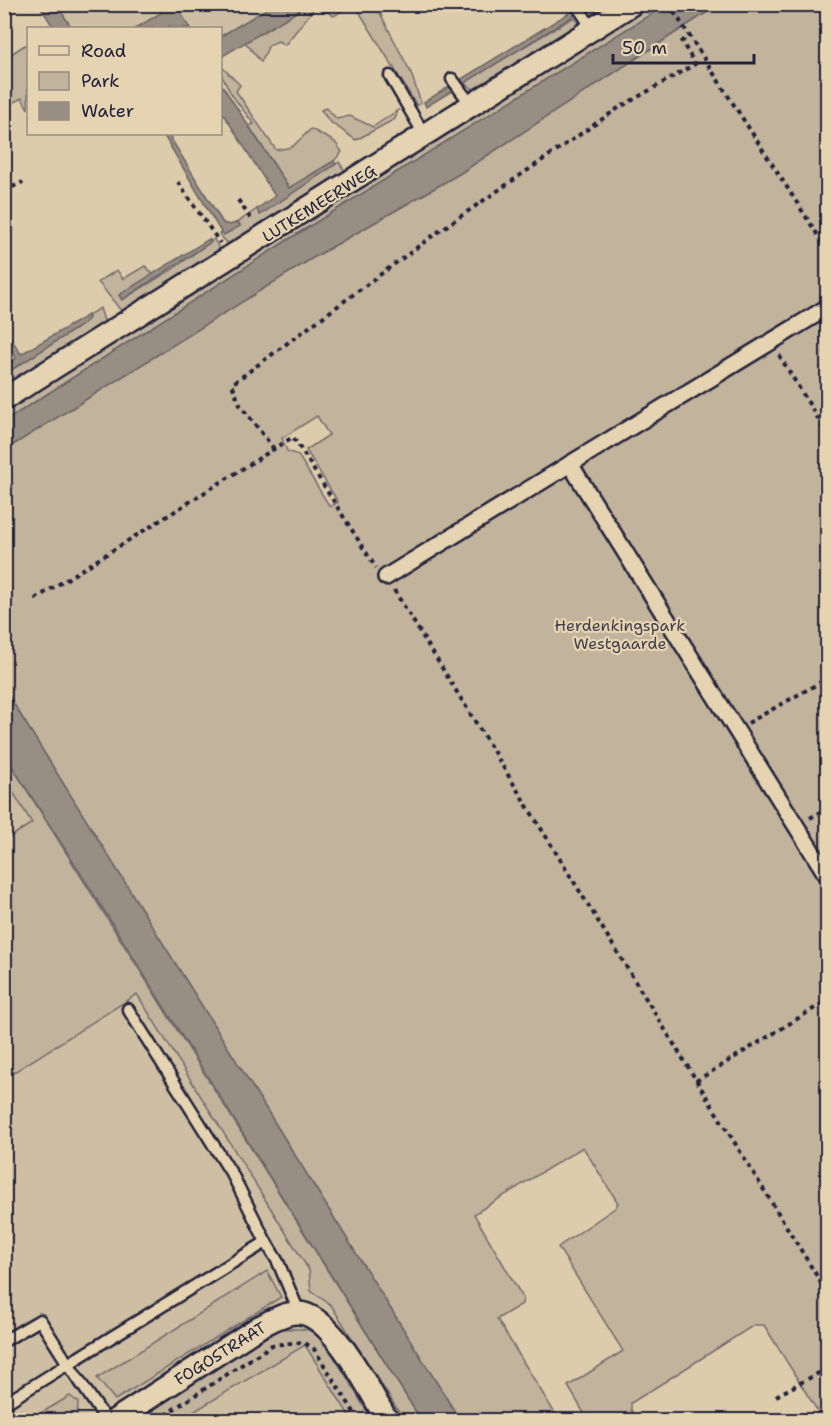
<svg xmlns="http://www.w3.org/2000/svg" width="832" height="1425" font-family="'Shantell Sans',sans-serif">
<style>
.built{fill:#cebea3}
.green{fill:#c2b39c;stroke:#726a6c;stroke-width:1.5;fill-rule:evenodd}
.water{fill:#988e83;stroke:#696366;stroke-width:1.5}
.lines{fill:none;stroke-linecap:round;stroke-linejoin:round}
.service-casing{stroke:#22223b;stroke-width:15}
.pedestrian-casing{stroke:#22223b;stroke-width:20}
.minor-casing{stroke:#22223b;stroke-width:26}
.path{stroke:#22223b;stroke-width:4;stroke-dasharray:4.5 4.5;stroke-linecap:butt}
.service{stroke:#e5d3b1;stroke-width:10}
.pedestrian{stroke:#e5d3b1;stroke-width:15}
.minor{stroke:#e5d3b1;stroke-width:21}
.labels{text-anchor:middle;stroke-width:4.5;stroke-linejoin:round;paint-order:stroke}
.street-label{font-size:16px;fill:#22223b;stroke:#e5d3b1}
.park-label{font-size:16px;fill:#423f4e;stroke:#e5d3b1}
</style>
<rect width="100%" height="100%" fill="#ddccac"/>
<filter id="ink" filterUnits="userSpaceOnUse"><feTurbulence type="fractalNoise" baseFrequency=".0167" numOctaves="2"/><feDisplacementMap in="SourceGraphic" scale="12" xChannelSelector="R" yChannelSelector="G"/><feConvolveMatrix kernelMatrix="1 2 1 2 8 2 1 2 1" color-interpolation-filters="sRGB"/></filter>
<g filter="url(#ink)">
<g class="built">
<path d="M 51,5 L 283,5 L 221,41 L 220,28 L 184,28 L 174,13 L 146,28 L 66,28 Z"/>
<path d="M 5,727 L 427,1420 L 5,1420 Z"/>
</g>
<g class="green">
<path d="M 308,5 L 352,5 L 334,16 L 316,6 L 285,45 L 278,41 L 269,45 L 261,62 L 245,42 Z"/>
<path d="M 355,5 L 379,5 L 379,11 L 411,73 L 421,103 L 417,106 Z"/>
<path d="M 642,5 L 665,6 L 294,236 L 5,421 L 5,407 Z"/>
<path d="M 718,5 L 827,5 L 827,1420 L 823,1420 L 764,1325 L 754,1325 L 631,1403 L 631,1410 L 637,1420 L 588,1420 L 568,1386 L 623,1351 L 558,1247 L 615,1208 L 618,1203 L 583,1147 L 474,1214 L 523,1298 L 522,1304 L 497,1319 L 559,1420 L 460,1420 L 5,690 L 5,450 L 311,259 L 459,174 ZM 317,416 L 329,435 L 306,450 L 338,502 L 330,507 L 298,455 L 287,451 L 282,438 Z"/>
<path d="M 574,17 L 580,25 L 480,93 L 463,83 Z"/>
<path d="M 25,45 L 28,47 L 28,109 L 22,98 L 6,106 L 5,104 L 5,58 Z"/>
<path d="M 220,65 L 240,85 L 236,91 L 276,150 L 292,147 L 311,129 L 335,142 L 342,152 L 334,161 L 289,188 L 249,126 L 254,124 C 242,108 221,85 220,65 Z"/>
<path d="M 326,108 L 337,119 L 350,116 L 373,127 L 398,110 L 395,119 L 356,140 L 329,121 L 321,110 Z"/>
<path d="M 339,162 L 348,176 L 232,248 L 219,234 L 221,232 L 224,234 L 240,225 L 238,222 L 257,209 L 260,215 Z"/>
<path d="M 214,239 L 223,256 L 134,311 L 122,312 L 98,282 L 117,270 L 123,279 L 145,266 L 154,275 L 119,295 L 122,300 L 173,269 Z"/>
<path d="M 100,308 L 105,324 L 5,393 L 5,374 L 82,325 L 89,318 L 88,315 Z"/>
<path d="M 5,755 L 421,1420 L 404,1420 L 331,1305 L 311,1291 L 309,1270 L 137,994 L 5,1078 L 4,841 L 32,823 L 5,779 Z"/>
<path d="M 267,1271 L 281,1297 L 115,1400 L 97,1378 Z"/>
<path d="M 281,1329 C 291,1329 305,1327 314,1333 C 331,1345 359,1400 372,1420 L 352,1420 L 305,1345 L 180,1420 L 133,1420 L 270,1333 Z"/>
<path d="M 70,1396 L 78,1402 L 77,1420 L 29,1420 Z"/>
</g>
<g class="water">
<path d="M 175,4 L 190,28 L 172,28 L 170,26 L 166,28 L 136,28 Z"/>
<path d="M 667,4 L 718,5 L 459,174 L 311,259 L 5,450 L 5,421 L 294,236 Z"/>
<path d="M 39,5 L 57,5 L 72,28 L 54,28 Z"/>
<path d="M 273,5 L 308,5 L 221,57 L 221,36 Z"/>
<path d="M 582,5 L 591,5 L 426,107 L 424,102 Z"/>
<path d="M 220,82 L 289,188 L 334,161 L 336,164 L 260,215 L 257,209 L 275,196 L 221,110 Z"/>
<path d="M 163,134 L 168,134 L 223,223 L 230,225 L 238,222 L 240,226 L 224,235 L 221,232 Z"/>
<path d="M 209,239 L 211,242 L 122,300 L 119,295 Z"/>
<path d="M 88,315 L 89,318 L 82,325 L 5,374 L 5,367 L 16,358 L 5,336 L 5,329 L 21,354 Z"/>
<path d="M 5,690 L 460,1420 L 421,1420 L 100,904 L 5,755 Z"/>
</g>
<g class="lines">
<defs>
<g id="service">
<path d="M 576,4 L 593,30"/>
<path d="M 390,76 L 425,136"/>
<path d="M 452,79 L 472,106"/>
<path d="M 128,1009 L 233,1176 L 266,1242"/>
<path d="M 4,1341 L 40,1320 L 68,1364 L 4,1404"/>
<path d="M 106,1420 L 68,1364 L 266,1242 L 278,1262 L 299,1312"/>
</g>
<g id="pedestrian">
<path d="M 828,307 L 570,464 L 828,877"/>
<path d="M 386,577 L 570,464"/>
</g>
<g id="minor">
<path d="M 4,399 L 632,4"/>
<path d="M 115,1420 L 259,1327 C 271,1321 285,1312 298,1313 C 332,1313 371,1394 387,1420"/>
</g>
</defs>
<use href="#service" class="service-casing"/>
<use href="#pedestrian" class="pedestrian-casing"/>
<use href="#minor" class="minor-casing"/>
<g class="path">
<path d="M 669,4 L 828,251"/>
<path d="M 178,182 L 220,243"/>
<path d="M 4,191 L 23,182"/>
<path d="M 238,200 L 253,222"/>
<path d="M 779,355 L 828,435"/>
<path d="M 274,449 L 240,405 L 232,384 L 442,229 L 617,109 L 695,64 L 682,42 L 688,35"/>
<path d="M 822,501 L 828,498"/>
<path d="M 394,590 L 828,1294"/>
<path d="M 35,599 L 293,437 L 376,568"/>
<path d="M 748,723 L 828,678"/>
<path d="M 810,818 L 828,808"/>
<path d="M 696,1081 L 828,1000"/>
<path d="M 776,1396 L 828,1368"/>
<path d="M 157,1420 L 272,1345 L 303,1342 L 314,1349 L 359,1420"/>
</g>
<use href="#service" class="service"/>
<use href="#pedestrian" class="pedestrian"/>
<use href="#minor" class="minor"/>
</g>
</g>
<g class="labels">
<g class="street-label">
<text transform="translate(319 203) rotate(-32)" y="6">LUTKEMEERWEG</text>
<text transform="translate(220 1353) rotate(-32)" y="6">FOGOSTRAAT</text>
</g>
<g class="park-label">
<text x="620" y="631">Herdenkingspark<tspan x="620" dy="18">Westgaarde</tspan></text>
</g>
</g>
<rect width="832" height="1425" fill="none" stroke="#e5d3b1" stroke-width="24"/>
<rect x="12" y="12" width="808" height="1401" fill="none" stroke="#22223b" stroke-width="2" filter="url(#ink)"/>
<rect x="27" y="27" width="195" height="108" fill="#e5d3b1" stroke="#978c82" stroke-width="1.5"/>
<rect x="39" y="46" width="30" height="9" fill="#e5d3b1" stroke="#978c82" stroke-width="1.5"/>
<text x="81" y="57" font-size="18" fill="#22223b">Road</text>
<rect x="39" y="72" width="30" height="18" fill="#c2b39c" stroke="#978c82" stroke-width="1.5"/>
<text x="81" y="87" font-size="18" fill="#22223b">Park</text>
<rect x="39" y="102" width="30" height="18" fill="#988e83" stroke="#978c82" stroke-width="1.5"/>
<text x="81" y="117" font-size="18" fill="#22223b">Water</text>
<path d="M613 54v9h141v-9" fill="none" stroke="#22223b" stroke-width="3"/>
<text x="622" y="54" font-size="18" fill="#22223b" stroke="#e5d3b1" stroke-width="4.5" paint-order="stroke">50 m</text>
</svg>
